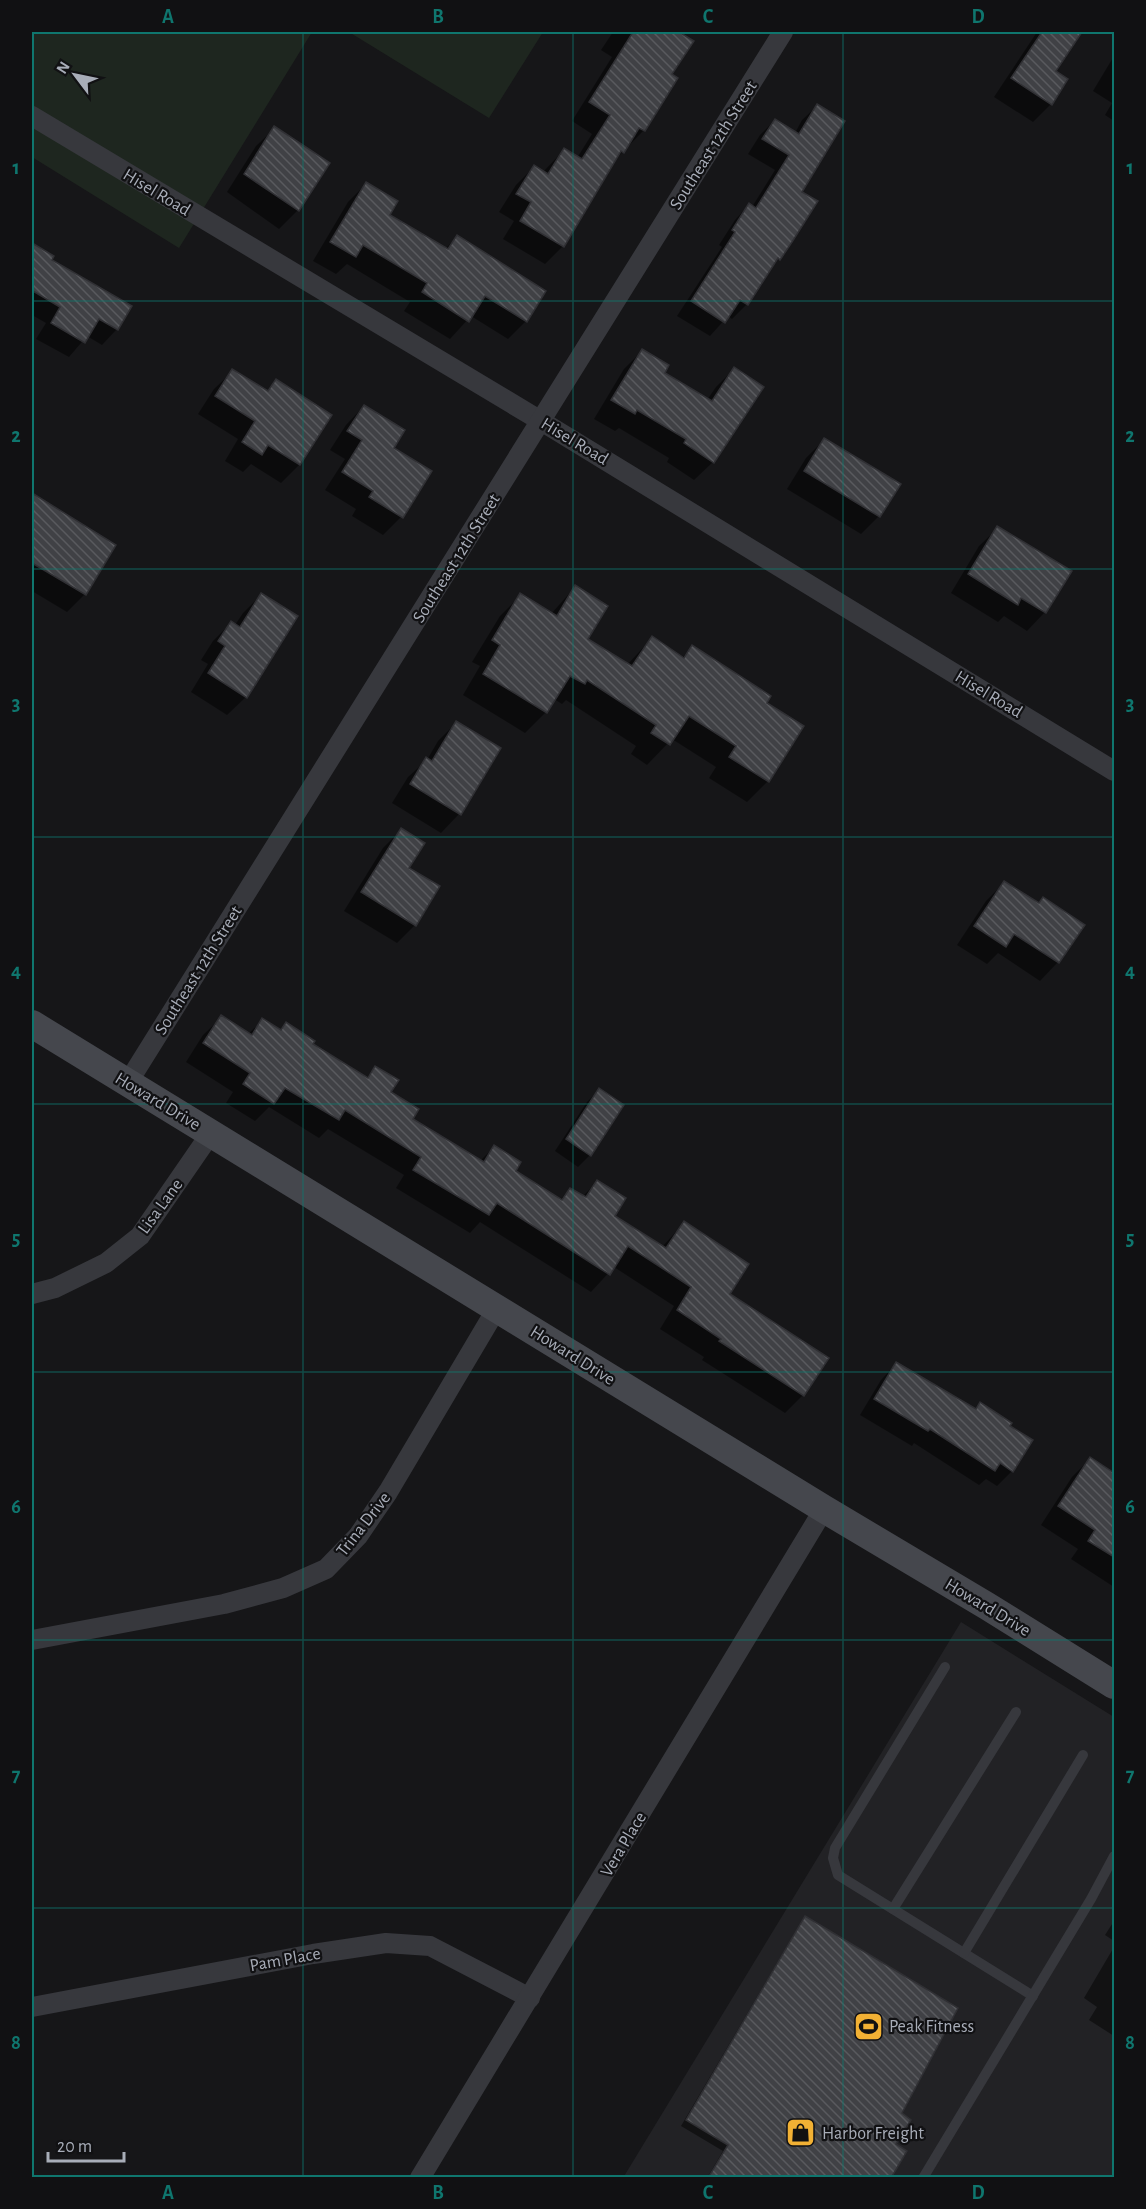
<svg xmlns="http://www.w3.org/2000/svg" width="1146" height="2209" font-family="'Alegreya Sans',sans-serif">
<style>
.built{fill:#222225}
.green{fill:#1e261f}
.shadow{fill:#0007}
.building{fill:url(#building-back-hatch);stroke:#303034;stroke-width:1.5}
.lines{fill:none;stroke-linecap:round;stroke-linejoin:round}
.lane{stroke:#37383d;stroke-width:10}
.street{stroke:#37383d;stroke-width:20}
.secondary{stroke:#45474d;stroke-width:28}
.grid{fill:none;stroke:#0f766e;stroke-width:1.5;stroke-opacity:0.55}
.labels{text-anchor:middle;stroke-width:4.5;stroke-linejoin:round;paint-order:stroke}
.street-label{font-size:18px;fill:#a8adb8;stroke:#111113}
.poi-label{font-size:18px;fill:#a8adb8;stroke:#111113;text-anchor:start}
.neatline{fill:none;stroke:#0f766e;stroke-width:2}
.grid-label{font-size:20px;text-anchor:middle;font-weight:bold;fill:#0f766e}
</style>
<defs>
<pattern id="building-back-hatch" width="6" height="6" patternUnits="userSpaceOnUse" patternTransform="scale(1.5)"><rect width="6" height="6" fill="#404145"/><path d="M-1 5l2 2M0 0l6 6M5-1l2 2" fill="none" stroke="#595a5e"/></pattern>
</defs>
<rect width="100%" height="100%" fill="#161618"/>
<path class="built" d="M 961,1622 L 1114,1717 L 1114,2177 L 623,2178 Z"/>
<g class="green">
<path d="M 32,32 L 312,32 L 179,248 L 32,157 Z"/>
<path d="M 349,32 L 543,32 L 489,118 Z"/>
</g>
<g class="shadow">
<path d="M 613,32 L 681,32 L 670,74 L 676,78 L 644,130 L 613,162 L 563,246 L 545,264 L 503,239 L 514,221 L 499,212 L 516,185 L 534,167 L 543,172 L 564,150 L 577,158 L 592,134 L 572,121 L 612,57 L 601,50 Z"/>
<path d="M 1037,32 L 1080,32 L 1054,71 L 1051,104 L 1033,122 L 994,97 Z"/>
<path d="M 1114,56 L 1114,121 L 1105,115 L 1112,103 L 1093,91 Z"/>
<path d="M 817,106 L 800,192 L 779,259 L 770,267 L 747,304 L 732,319 L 728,316 L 710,336 L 677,316 L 722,247 L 719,245 L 735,220 L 749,205 L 752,207 L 775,170 L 748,154 L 760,135 L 775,120 L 795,133 L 802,120 Z"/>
<path d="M 275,128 L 328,163 L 298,210 L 279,229 L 227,192 L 256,146 Z"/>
<path d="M 366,184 L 388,216 L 445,249 L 457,237 L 526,321 L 508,339 L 471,316 L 450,339 L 404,311 L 410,302 L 347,264 L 336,274 L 313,261 L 348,202 Z"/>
<path d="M 32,244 L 52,257 L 50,260 L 117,329 L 102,345 L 87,336 L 69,357 L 36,339 L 46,323 L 32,315 Z"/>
<path d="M 642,351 L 663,373 L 707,400 L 716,387 L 734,369 L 713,462 L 694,480 L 667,462 L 669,458 L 619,428 L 615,431 L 594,419 L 624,369 Z"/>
<path d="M 233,371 L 266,392 L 277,381 L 330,415 L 299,465 L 281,483 L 251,464 L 243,472 L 225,461 L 238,439 L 198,414 L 214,389 Z"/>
<path d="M 364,406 L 392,448 L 430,472 L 401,517 L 383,535 L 352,516 L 356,509 L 325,490 L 345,459 L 330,450 L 346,425 Z"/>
<path d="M 824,440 L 879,516 L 861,534 L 787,489 L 806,458 Z"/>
<path d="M 32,495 L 114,546 L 85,594 L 67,612 L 32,591 Z"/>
<path d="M 998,528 L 1070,572 L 1045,612 L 1027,631 L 1004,616 L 998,622 L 951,593 L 979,546 Z"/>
<path d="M 575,587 L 586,639 L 627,665 L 652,638 L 682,658 L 692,647 L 765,703 L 768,781 L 747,802 L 709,778 L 716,767 L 672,739 L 647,765 L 631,754 L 636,746 L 566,700 L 562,704 L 554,699 L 546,712 L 525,733 L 463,695 L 480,666 L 472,662 L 500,616 L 521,595 L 551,614 Z"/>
<path d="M 261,595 L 246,697 L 227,715 L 191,692 L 208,664 L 201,660 L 213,641 L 231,623 L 235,625 L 243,613 Z"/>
<path d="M 456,723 L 499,748 L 459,814 L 441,833 L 392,803 L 408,777 L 427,760 L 438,741 Z"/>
<path d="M 401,830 L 415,925 L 397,943 L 344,911 L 383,848 Z"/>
<path d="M 1004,883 L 1038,904 L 1083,925 L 1058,962 L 1040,981 L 998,953 L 987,964 L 957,945 L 986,901 Z"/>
<path d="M 222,1017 L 248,1034 L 263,1020 L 280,1031 L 287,1024 L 311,1044 L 366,1078 L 376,1068 L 389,1093 L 411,1120 L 480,1161 L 494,1147 L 514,1171 L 560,1200 L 570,1189 L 582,1197 L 597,1182 L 613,1216 L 662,1247 L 684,1223 L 728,1294 L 803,1395 L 785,1413 L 702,1360 L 704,1357 L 660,1329 L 674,1306 L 614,1267 L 591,1292 L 480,1222 L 470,1233 L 396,1188 L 404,1175 L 328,1129 L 319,1138 L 269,1107 L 255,1121 L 226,1103 L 233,1092 L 186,1062 L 203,1035 Z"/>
<path d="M 599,1090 L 590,1155 L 578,1167 L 555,1151 L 587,1102 Z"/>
<path d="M 896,1364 L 974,1410 L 980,1404 L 1008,1426 L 1012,1471 L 997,1486 L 986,1479 L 979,1485 L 914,1443 L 912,1446 L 860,1415 L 881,1380 Z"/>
<path d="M 1090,1459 L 1114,1474 L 1114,1587 L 1071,1559 L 1078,1549 L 1041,1525 L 1072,1477 Z"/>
<path d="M 805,1918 L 900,2113 L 889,2178 L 707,2178 L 723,2151 L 681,2126 L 800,1924 Z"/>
<path d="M 1114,1921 L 1114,1941 L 1105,1935 Z"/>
<path d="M 1114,1947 L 1114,2036 L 1089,2020 L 1097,2007 L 1084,1998 Z"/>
</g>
<g class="building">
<path d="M 633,32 L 679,32 L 694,41 L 672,74 L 678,78 L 645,131 L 639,128 L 624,153 L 621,151 L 564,247 L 520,221 L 531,202 L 516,194 L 534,165 L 548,174 L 564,148 L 582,159 L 610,115 L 589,102 Z"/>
<path d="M 1042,32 L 1082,32 L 1056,71 L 1068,79 L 1052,105 L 1011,78 Z"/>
<path d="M 817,104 L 845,121 L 802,192 L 818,201 L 792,242 L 780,260 L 778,258 L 748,305 L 740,300 L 725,323 L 691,301 L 735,232 L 732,230 L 749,203 L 756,208 L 789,155 L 762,139 L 775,119 L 799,134 Z"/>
<path d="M 274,126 L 330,163 L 299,211 L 244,174 Z"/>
<path d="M 366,182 L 398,201 L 390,215 L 448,249 L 457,235 L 546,291 L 527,322 L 485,296 L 469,322 L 422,292 L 427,283 L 363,245 L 356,257 L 330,242 Z"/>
<path d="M 32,243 L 54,256 L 52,260 L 132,306 L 118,330 L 99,319 L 85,343 L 51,323 L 60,307 L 33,291 L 32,295 Z"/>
<path d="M 642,349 L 669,365 L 665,373 L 712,401 L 734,367 L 764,387 L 714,463 L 684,443 L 686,439 L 637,410 L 635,414 L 611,400 Z"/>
<path d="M 232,369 L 268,391 L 276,379 L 332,415 L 300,465 L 268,445 L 262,455 L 242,442 L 255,421 L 215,396 Z"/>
<path d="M 364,405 L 405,430 L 394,448 L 432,471 L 403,518 L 369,497 L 373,491 L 342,472 L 362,440 L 347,431 Z"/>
<path d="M 824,438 L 901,484 L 880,517 L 804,471 Z"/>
<path d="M 32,493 L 116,545 L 86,595 L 32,563 Z"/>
<path d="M 997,526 L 1072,571 L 1046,613 L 1021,598 L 1018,605 L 968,574 Z"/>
<path d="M 575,585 L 608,606 L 588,639 L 632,666 L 652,636 L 684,658 L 692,645 L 771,696 L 767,703 L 804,726 L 769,782 L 729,757 L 736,746 L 689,716 L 670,745 L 651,733 L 656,725 L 587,680 L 585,684 L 570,676 L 547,713 L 483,674 L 500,645 L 492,640 L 520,593 L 557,616 Z"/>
<path d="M 261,593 L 298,616 L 247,698 L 208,673 L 225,646 L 218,641 L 231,621 L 240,627 Z"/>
<path d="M 456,721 L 501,748 L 461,815 L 410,784 L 426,757 L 432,761 Z"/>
<path d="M 401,828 L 425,843 L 409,868 L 440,886 L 416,926 L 361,892 Z"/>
<path d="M 1004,881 L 1039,903 L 1043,897 L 1085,925 L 1059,963 L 1014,934 L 1006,947 L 974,926 Z"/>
<path d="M 221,1015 L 252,1035 L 262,1018 L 281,1030 L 286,1022 L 315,1041 L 313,1044 L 368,1078 L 375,1066 L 399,1080 L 391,1092 L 419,1109 L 413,1119 L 484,1162 L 494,1145 L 521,1162 L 516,1171 L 562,1200 L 570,1188 L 586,1197 L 597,1180 L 626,1198 L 615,1216 L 666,1248 L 684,1221 L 749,1264 L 730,1294 L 829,1358 L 804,1396 L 719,1341 L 721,1339 L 677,1310 L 691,1287 L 628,1246 L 610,1275 L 497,1203 L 489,1215 L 413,1170 L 421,1157 L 345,1110 L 339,1120 L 285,1088 L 274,1104 L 243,1084 L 250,1073 L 203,1043 Z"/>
<path d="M 599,1088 L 624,1105 L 591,1156 L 566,1139 Z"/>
<path d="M 896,1362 L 976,1409 L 980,1402 L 1012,1423 L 1010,1426 L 1033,1440 L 1013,1472 L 1000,1463 L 995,1471 L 930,1429 L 928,1431 L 874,1399 Z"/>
<path d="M 1090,1457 L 1114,1473 L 1114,1557 L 1088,1541 L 1095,1530 L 1058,1506 Z"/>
<path d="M 805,1916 L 958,2008 L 902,2113 L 911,2120 L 896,2144 L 907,2151 L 891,2178 L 708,2178 L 728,2145 L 686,2120 Z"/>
</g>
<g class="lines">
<g class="lane">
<path d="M 945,1667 L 835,1848 L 833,1858 L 838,1875 L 1033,1996"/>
<path d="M 893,1909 L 1016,1712"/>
<path d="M 964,1953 L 1083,1755"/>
<path d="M 923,2178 L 1091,1899 L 1114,1856"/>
</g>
<g class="street">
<path d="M 32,116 L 541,421 L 1114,771"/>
<path d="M 127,1084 L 783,32"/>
<path d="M 32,1294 L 55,1288 L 106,1263 L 140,1236 L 211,1133"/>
<path d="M 32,1640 L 224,1604 L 283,1588 L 326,1569 L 358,1536 L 388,1492 L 497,1308"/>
<path d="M 32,2007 L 313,1954 L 386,1943 L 430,1946 L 530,1998"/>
<path d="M 420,2178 L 824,1509"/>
</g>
<path class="secondary" d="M 32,1024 L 824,1509 L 987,1606 L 1114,1685"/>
</g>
<path class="grid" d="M 303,32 L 303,2178M 573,32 L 573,2178M 843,32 L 843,2178M 32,301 L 1114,301M 32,569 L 1114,569M 32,837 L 1114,837M 32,1104 L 1114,1104M 32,1372 L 1114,1372M 32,1640 L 1114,1640M 32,1908 L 1114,1908"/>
<defs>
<symbol id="stadium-square" viewBox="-11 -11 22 22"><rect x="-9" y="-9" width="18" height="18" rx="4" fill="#f2b134" stroke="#111113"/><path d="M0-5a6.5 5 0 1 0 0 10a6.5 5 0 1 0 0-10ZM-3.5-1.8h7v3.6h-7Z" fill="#111"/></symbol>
<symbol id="shop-square" viewBox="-11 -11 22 22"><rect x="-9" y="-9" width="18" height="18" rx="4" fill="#f2b134" stroke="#111113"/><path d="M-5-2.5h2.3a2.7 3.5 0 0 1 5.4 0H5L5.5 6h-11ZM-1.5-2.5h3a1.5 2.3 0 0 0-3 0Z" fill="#111"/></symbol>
</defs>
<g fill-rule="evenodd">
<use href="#stadium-square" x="852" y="2010" width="33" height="33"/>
<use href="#shop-square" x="784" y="2116" width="33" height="33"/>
</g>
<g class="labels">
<g class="street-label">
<text transform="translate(713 145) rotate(-58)" y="6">Southeast 12th Street</text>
<text transform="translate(157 192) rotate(31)" y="6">Hisel Road</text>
<text transform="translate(575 441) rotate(31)" y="6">Hisel Road</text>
<text transform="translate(456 558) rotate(-58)" y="6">Southeast 12th Street</text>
<text transform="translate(989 694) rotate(31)" y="6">Hisel Road</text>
<text transform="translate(198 970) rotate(-58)" y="6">Southeast 12th Street</text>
<text transform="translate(158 1101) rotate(31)" y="6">Howard Drive</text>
<text transform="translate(160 1206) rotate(-54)" y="6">Lisa Lane</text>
<text transform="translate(573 1355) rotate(32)" y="6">Howard Drive</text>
<text transform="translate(363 1524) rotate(-52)" y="6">Trina Drive</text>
<text transform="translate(988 1607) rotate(31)" y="6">Howard Drive</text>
<text transform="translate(623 1844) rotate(-59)" y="6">Vera Place</text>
<text transform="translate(285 1959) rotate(-10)" y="6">Pam Place</text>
</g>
<g class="poi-label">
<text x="889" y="2032">Peak Fitness</text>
<text x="822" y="2139">Harbor Freight</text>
</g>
</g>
<rect width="1146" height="2209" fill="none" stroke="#111113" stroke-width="66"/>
<g transform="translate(75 75) rotate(302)" stroke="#111113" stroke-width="4.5" paint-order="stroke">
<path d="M0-4.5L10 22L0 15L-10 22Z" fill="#a8adb8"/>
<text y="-9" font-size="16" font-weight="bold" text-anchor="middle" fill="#a8adb8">N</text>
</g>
<path d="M48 2152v9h76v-9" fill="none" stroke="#a8adb8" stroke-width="3"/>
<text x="57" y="2152" font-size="18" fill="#a8adb8" stroke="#111113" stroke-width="4.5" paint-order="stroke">20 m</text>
<rect x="33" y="33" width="1080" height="2143" class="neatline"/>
<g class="grid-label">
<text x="168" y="23">A</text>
<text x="438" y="23">B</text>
<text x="708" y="23">C</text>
<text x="978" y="23">D</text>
<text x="16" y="174">1</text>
<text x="1130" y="174">1</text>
<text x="16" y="442">2</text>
<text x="1130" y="442">2</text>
<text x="16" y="710">3</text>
<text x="1130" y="710">3</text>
<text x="16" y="977">4</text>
<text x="1130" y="977">4</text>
<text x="16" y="1245">5</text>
<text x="1130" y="1245">5</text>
<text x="16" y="1513">6</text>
<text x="1130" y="1513">6</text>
<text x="16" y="1781">7</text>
<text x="1130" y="1781">7</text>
<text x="16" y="2049">8</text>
<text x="1130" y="2049">8</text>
<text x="168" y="2199">A</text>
<text x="438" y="2199">B</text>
<text x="708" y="2199">C</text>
<text x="978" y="2199">D</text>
</g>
</svg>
